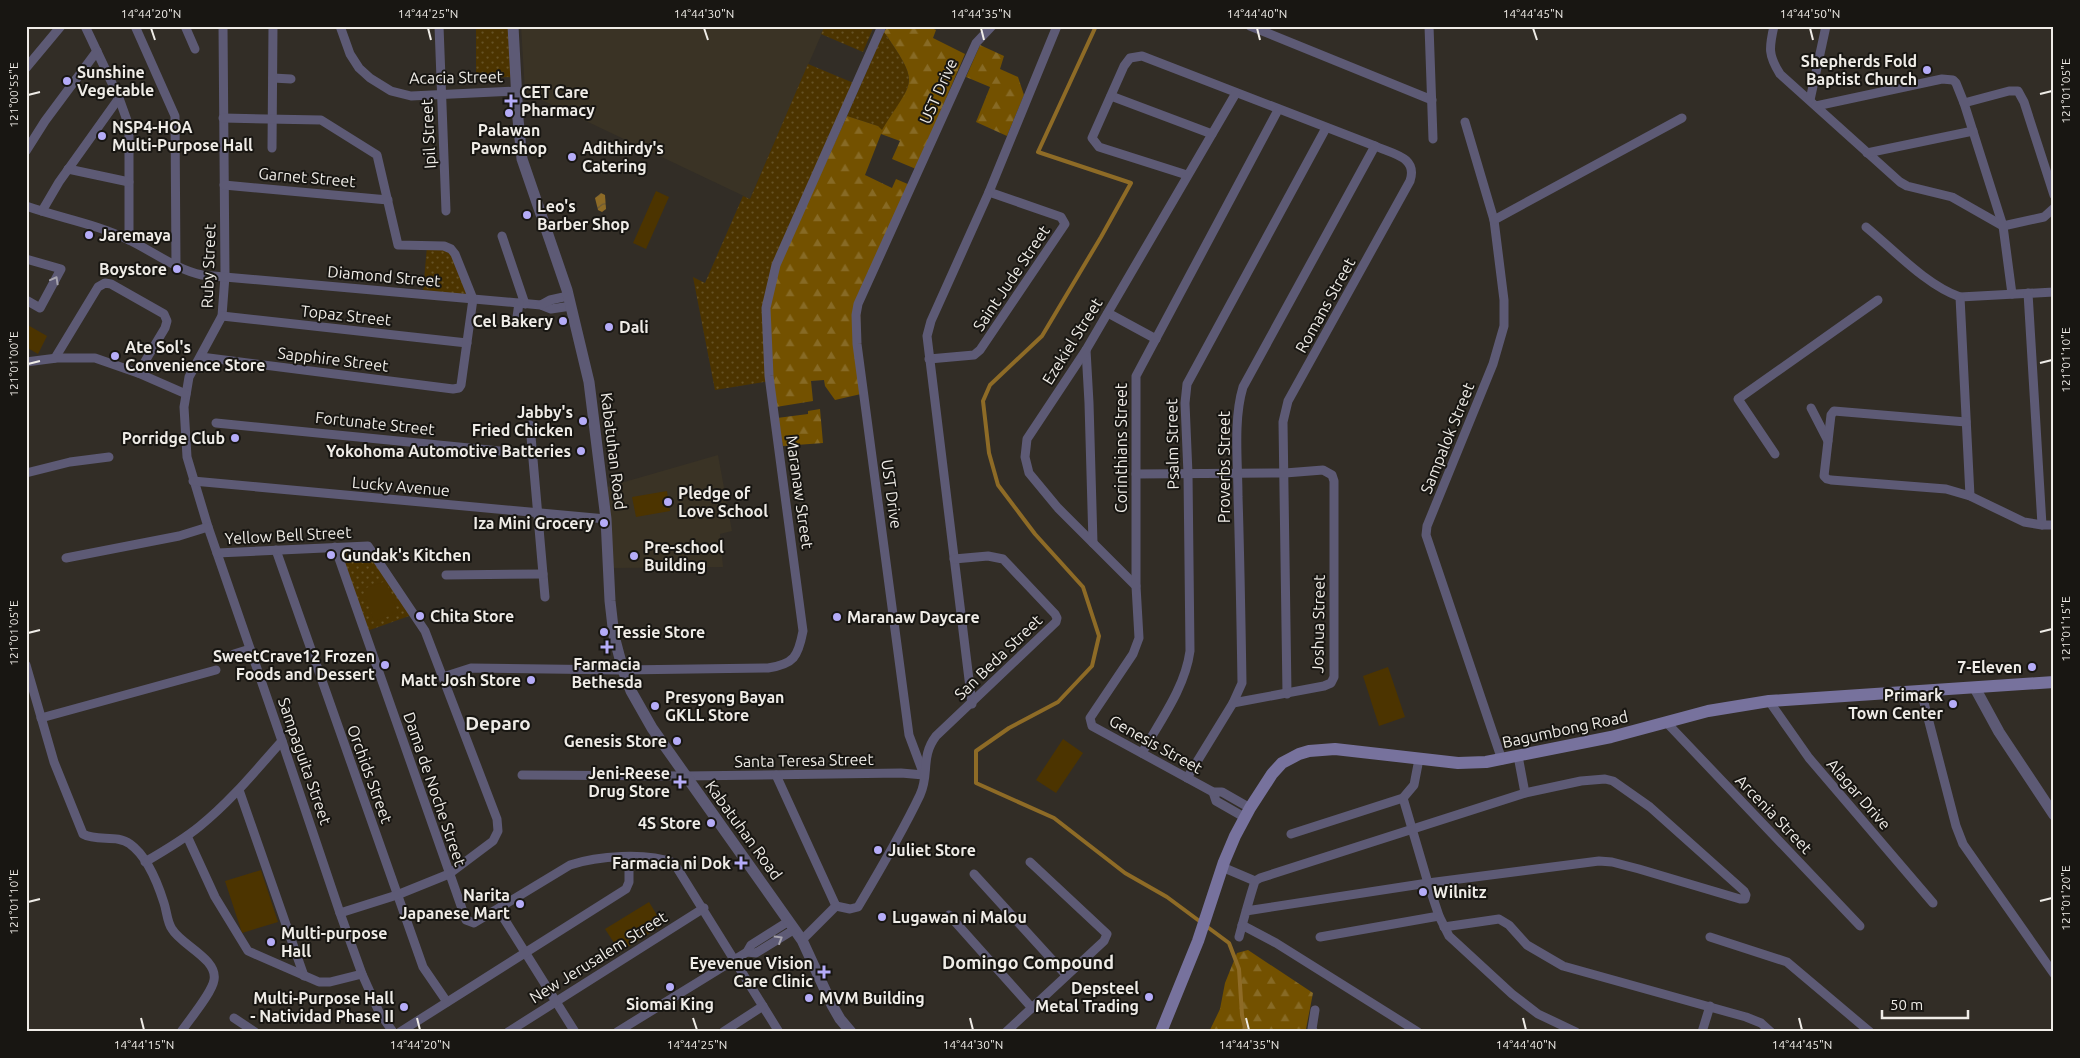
<svg xmlns="http://www.w3.org/2000/svg" width="2080" height="1058" font-family="Ubuntu,sans-serif">
<style>
.built{fill:#3a3325}
.grass{fill:url(#grass-dots)}
.forest{fill:url(#forest-firs)}
.pitch{fill:#4c3400}
.water{fill:url(#water-waves)}
.lines{fill:none;stroke-linecap:round;stroke-linejoin:round}
.stream{stroke:#8e6b26;stroke-width:4}
.minor{stroke:#5d5a75;stroke-width:9}
.tertiary{stroke:#5d5a75;stroke-width:11}
.secondary{stroke:#77729d;stroke-width:12}
.oneway{stroke:#a6a3ae}
.ticks{fill:none;stroke:#efece7;stroke-width:2}
.poi-dot{fill:#b5acf8;stroke:#181612;stroke-width:2}
.labels{text-anchor:middle;stroke-width:4;stroke-linejoin:round;paint-order:stroke}
.poi-label{font-size:16px;font-weight:bold;fill:#efece7;stroke:#181612;text-anchor:start}
.street-label{font-size:16px;fill:#efece7;stroke:#181612}
.neighbourhood-label{font-size:18px;font-weight:bold;fill:#efece7;stroke:#181612}
.quarter-label{font-size:19px;font-weight:bold;fill:#efece7;stroke:#181612}
.neatline{fill:none;stroke:#efece7;stroke-width:2}
.ticks-label{font-size:12px;text-anchor:middle;fill:#efece7}
</style>
<defs>
<pattern id="grass-dots" width="8" height="8" patternUnits="userSpaceOnUse" patternTransform="scale(1.25)"><rect width="8" height="8" fill="#4c3400"/><path d="M2 2h.1M6 6h.1" fill="none" stroke="#665225" stroke-width="1.8" stroke-linecap="round"/></pattern>
<pattern id="forest-firs" width="22" height="20" patternUnits="userSpaceOnUse" patternTransform="scale(1.25)"><rect width="22" height="20" fill="#735100"/><path d="M5 1l3.5 6h-7zM16 11l3.5 6h-7z" fill="#876a25"/></pattern>
<pattern id="water-waves" width="16" height="10" patternUnits="userSpaceOnUse" patternTransform="scale(1.25)"><rect width="16" height="10" fill="#8e6b26"/><path d="M0 5q4-4 8 0t8 0" fill="none" stroke="#6b5936"/></pattern>
</defs>
<rect width="100%" height="100%" fill="#322d26"/>
<g class="built">
<path d="M 521,26 L 825,26 L 750,199 L 525,92 Z"/>
<path d="M 718,455 L 732,531 L 720,534 L 723,567 L 613,568 L 607,487 Z"/>
</g>
<g class="grass">
<path d="M 476,26 L 510,26 L 513,77 L 476,78 Z"/>
<path d="M 825,26 L 874,26 L 863,52 L 821,34 Z"/>
<path d="M 884,32 C 921,86 914,78 882,131 L 878,126 L 847,116 Z"/>
<path d="M 808,64 L 856,84 L 776,265 L 770,381 L 715,390 L 693,277 L 705,283 L 743,196 L 750,199 Z"/>
<path d="M 427,246 L 451,249 L 472,297 L 423,292 Z"/>
<path d="M 368,548 L 412,615 L 367,631 L 337,549 Z"/>
</g>
<g class="forest">
<path d="M 888,26 L 927,26 L 936,30 L 933,38 L 965,54 L 916,169 L 892,159 L 900,141 L 881,134 L 865,175 L 892,188 L 896,179 L 910,185 L 860,293 L 861,394 L 835,400 L 825,386 L 824,380 L 811,381 L 813,401 L 776,407 L 769,349 L 769,308 L 780,263 L 847,116 L 878,126 L 882,130 C 914,78 921,86 884,32 Z"/>
<path d="M 980,45 L 1004,56 L 1000,69 L 1018,77 L 1024,95 L 1007,136 L 976,122 L 990,87 L 966,77 Z"/>
<path d="M 820,409 L 823,443 L 783,446 L 777,418 L 808,414 L 808,411 Z"/>
<path d="M 1248,950 L 1313,993 L 1306,1029 L 1308,1032 L 1209,1032 L 1220,1009 L 1225,983 L 1237,953 Z"/>
</g>
<g class="pitch">
<path d="M 656,191 L 669,197 L 646,249 L 633,243 Z"/>
<path d="M 26,324 L 47,336 L 38,354 L 26,347 Z"/>
<path d="M 667,491 L 670,511 L 636,517 L 632,497 Z"/>
<path d="M 386,581 L 398,613 L 374,621 L 363,589 Z"/>
<path d="M 1388,667 L 1405,717 L 1379,726 L 1363,676 Z"/>
<path d="M 1063,739 L 1083,753 L 1056,793 L 1036,780 Z"/>
<path d="M 261,870 L 278,922 L 242,933 L 225,881 Z"/>
<path d="M 649,902 L 663,925 L 620,952 L 605,929 Z"/>
</g>
<path class="water" d="M 601,193 L 605,195 L 606,209 L 602,212 L 598,210 L 595,198 Z"/>
<g class="lines">
<path class="stream" d="M 1096,26 L 1038,152 L 1131,183 L 1101,237 L 1042,336 L 990,385 L 983,401 L 989,453 L 998,485 L 1035,534 L 1083,587 L 1099,636 L 1092,666 L 1058,702 L 1009,728 L 976,751 L 976,783 L 1054,818 L 1125,873 L 1167,897 L 1229,943 L 1239,969 L 1242,1015 L 1246,1032"/>
<g class="minor">
<path d="M 85,26 L 119,98 L 129,126 L 129,240"/>
<path d="M 135,26 L 175,116 L 176,267"/>
<path d="M 185,26 L 195,49"/>
<path d="M 223,26 L 225,276 L 222,316 L 189,377 L 184,407 L 187,457 L 208,527 L 282,741 L 340,913 L 362,974 L 379,1012 L 393,1032"/>
<path d="M 340,26 L 350,54 L 359,68 L 370,78 L 391,91 L 411,96 L 517,91"/>
<path d="M 439,26 L 446,211"/>
<path d="M 1250,26 L 1432,100"/>
<path d="M 1429,26 L 1433,139"/>
<path d="M 1774,26 C 1769,48 1768,55 1780,74 L 1900,182 L 1907,186 L 1952,197 L 2003,226 L 2044,217 L 2054,208"/>
<path d="M 26,68 L 61,26"/>
<path d="M 273,78 L 291,79"/>
<path d="M 1111,96 L 1212,134"/>
<path d="M 1810,100 L 1826,26"/>
<path d="M 1964,103 L 2009,91 L 2018,91 L 2024,102 L 2054,195"/>
<path d="M 1816,106 L 1942,79 L 1953,80 L 1956,83 L 1964,103 L 2003,226 L 2012,294"/>
<path d="M 1465,122 L 1494,220 L 1504,300 L 1504,326 L 1493,364 L 1427,526 L 1426,535 L 1502,760"/>
<path d="M 272,148 L 273,26"/>
<path d="M 26,151 L 45,121 L 97,51"/>
<path d="M 1867,153 L 1973,131"/>
<path d="M 68,169 L 129,182"/>
<path d="M 1187,175 L 1099,147 L 1092,138 L 1124,66 L 1130,58 L 1142,56 L 1375,146 C 1393,154 1418,157 1410,181 L 1288,401 L 1283,422 L 1287,694"/>
<path d="M 224,185 L 388,200"/>
<path d="M 26,206 C 60,218 97,224 129,240 C 154,252 175,269 202,275 L 541,305 L 551,309 L 571,306"/>
<path d="M 42,211 L 59,182 L 119,98"/>
<path d="M 1494,220 L 1682,118"/>
<path d="M 1866,227 C 1894,250 1926,285 1960,297 L 2054,292"/>
<path d="M 502,236 L 525,304"/>
<path d="M 26,259 L 61,269 L 40,308 L 26,300"/>
<path d="M 2028,293 L 2042,525"/>
<path d="M 1960,297 L 1970,496"/>
<path d="M 541,305 L 550,300 L 568,296"/>
<path d="M 1108,313 L 1156,339"/>
<path d="M 222,316 L 467,343"/>
<path d="M 516,324 L 519,303"/>
<path d="M 1086,350 L 1089,403 L 1093,543"/>
<path d="M 201,357 L 453,389 L 459,388 L 461,385 L 473,299 L 455,254 L 451,249 L 444,246 L 398,245 L 377,155 L 321,120 L 223,118"/>
<path d="M 55,358 L 98,287 L 105,283 L 111,284 L 164,314 L 167,321 L 165,328 L 138,373"/>
<path d="M 929,359 L 974,355 L 980,350 L 1065,224 L 1061,217 L 989,192"/>
<path d="M 26,362 L 57,358 L 95,358 L 138,373 L 186,394"/>
<path d="M 1811,408 L 1828,441"/>
<path d="M 1966,422 L 1834,411 L 1831,415 L 1824,476 L 1827,479 L 1831,480 L 1946,489 L 1970,496 L 2024,522 L 2042,525 L 2054,525"/>
<path d="M 216,423 L 531,454"/>
<path d="M 530,425 L 545,597"/>
<path d="M 1775,454 L 1738,399 L 1878,300"/>
<path d="M 26,473 L 70,462 L 109,457"/>
<path d="M 1136,474 L 1285,473 L 1323,470 L 1332,475 L 1334,481 L 1334,677 L 1331,683 L 1324,686 L 1233,703"/>
<path d="M 193,481 L 606,519"/>
<path d="M 335,547 L 466,920 L 474,923 L 570,865 C 597,856 646,852 674,863 L 779,1032"/>
<path d="M 276,550 L 423,967 L 447,1002"/>
<path d="M 217,553 L 368,546 L 425,631 L 497,819 L 498,831 L 493,841 L 449,874 L 397,895 L 340,913"/>
<path d="M 66,558 L 179,536 L 208,527"/>
<path d="M 446,575 L 543,574"/>
<path d="M 1136,586 L 1058,508 L 1029,473 L 1025,457 L 1027,439 L 1086,350 L 1236,93"/>
<path d="M 234,654 L 250,649"/>
<path d="M 26,665 L 54,762 L 83,834 C 97,842 117,834 130,844 C 147,856 158,884 164,903 C 167,912 167,922 172,929 C 181,945 218,959 214,980 C 212,993 189,1020 181,1032"/>
<path d="M 443,677 L 471,668 L 623,670 L 768,668 C 794,664 798,657 803,631 L 769,376 L 766,308 L 776,265 L 882,26"/>
<path d="M 1921,691 L 1956,826 L 1963,844 L 2054,974"/>
<path d="M 1769,701 L 1809,758 L 1933,903"/>
<path d="M 972,704 L 927,336 L 931,321 L 989,192 L 1057,26"/>
<path d="M 41,718 L 216,670"/>
<path d="M 1666,722 L 1860,926"/>
<path d="M 1142,753 C 1160,721 1185,688 1190,651 L 1188,474 L 1185,403 L 1187,384 L 1326,128"/>
<path d="M 1518,756 L 1525,793"/>
<path d="M 522,775 L 685,776 L 901,773 L 924,775"/>
<path d="M 776,775 L 836,906"/>
<path d="M 924,775 L 909,735 L 857,344 L 856,315 L 858,304 L 976,43 L 992,26"/>
<path d="M 1187,778 L 1233,703 L 1242,683 C 1241,621 1240,559 1238,497 C 1238,463 1233,420 1243,387 L 1375,146"/>
<path d="M 239,790 L 304,976"/>
<path d="M 1213,792 L 1216,801 L 1244,817"/>
<path d="M 1403,798 L 1428,883 L 1439,916 L 1449,936 L 1512,994 L 1538,1014 L 1576,1032"/>
<path d="M 1250,808 L 1222,792 L 1213,792 L 1092,726 L 1090,718 L 1133,654 L 1139,638 L 1136,586 L 1136,376 L 1278,110"/>
<path d="M 1291,834 L 1403,798 L 1414,785 L 1419,759"/>
<path d="M 187,836 L 215,897 L 248,951 L 319,982 L 330,982 L 362,974"/>
<path d="M 145,862 C 164,851 183,840 200,826 C 231,801 256,770 282,741"/>
<path d="M 1222,867 L 1255,881"/>
<path d="M 974,874 L 1066,975"/>
<path d="M 836,906 L 850,909 L 858,907 C 880,870 902,833 920,795 C 930,774 920,757 936,736 L 1056,622 L 1057,618 L 1055,614 L 1003,559 L 988,556 L 954,559"/>
<path d="M 498,909 L 575,1032"/>
<path d="M 949,915 L 1032,1008"/>
<path d="M 1242,925 L 1276,943 L 1418,1032"/>
<path d="M 1444,927 L 1499,919 L 1509,925 L 1527,945 L 1563,966 L 1746,1017 L 1761,1023 L 1771,1032"/>
<path d="M 1239,937 C 1244,918 1249,900 1255,881 L 1260,878 L 1525,793 L 1581,781 L 1605,779 L 1613,781 L 1650,807 L 1744,891 L 1746,895 L 1745,899 L 1740,899 L 1639,869 L 1612,862 L 1599,861 L 1428,883 L 1246,911"/>
<path d="M 1320,937 L 1439,916"/>
<path d="M 1710,937 L 1787,962 L 1870,1032"/>
<path d="M 802,940 L 836,906"/>
<path d="M 747,952 L 756,953 L 795,929"/>
<path d="M 234,1018 L 255,1032"/>
<path d="M 400,1032 L 626,889 L 629,882 L 629,857"/>
<path d="M 508,1032 L 704,908"/>
<path d="M 617,1032 L 747,952 L 751,945 L 789,921"/>
<path d="M 723,1032 L 763,1006"/>
<path d="M 1006,1032 L 1104,941 L 1107,934 L 1030,862"/>
<path d="M 1314,1032 L 1312,1029 L 1315,1010"/>
<path d="M 1702,1032 L 1710,1006"/>
</g>
<g class="tertiary">
<path d="M 513,26 L 518,119 L 522,159 L 567,290 L 589,382 L 606,519 L 610,601 L 614,636 L 623,670 L 631,691 L 652,728 L 802,940 L 832,1005 L 840,1019 L 851,1032"/>
<path d="M 1975,688 L 1999,732 L 2054,815"/>
</g>
<path class="secondary" d="M 1161,1032 L 1198,941 L 1224,862 L 1235,836 L 1250,808 L 1272,774 L 1282,763 L 1299,754 L 1309,751 L 1335,749 L 1458,763 L 1486,762 L 1611,737 L 1708,711 L 1769,701 L 2054,682"/>
</g>
<defs><path id="oneway-chevron" d="M-2-3.5L2.5 0L-2 3.5" fill="none" stroke-width="1.6" stroke-linecap="round" stroke-linejoin="round" transform="scale(1.25)"/></defs>
<g class="oneway">
<use href="#oneway-chevron" transform="translate(55 280) rotate(-61)"/>
<use href="#oneway-chevron" transform="translate(779 939) rotate(-31)"/>
</g>
<path class="ticks" d="M 151,28 L 155,40M 428,28 L 431,40M 704,28 L 708,40M 981,28 L 984,40M 1257,28 L 1260,40M 1533,28 L 1537,40M 1810,28 L 1813,40M 2040,94 L 2052,91M 28,95 L 40,92M 2040,363 L 2052,360M 28,364 L 40,361M 2040,632 L 2052,629M 28,633 L 40,630M 2040,901 L 2052,898M 28,902 L 40,899M 141,1018 L 144,1030M 417,1018 L 420,1030M 693,1018 L 697,1030M 970,1018 L 973,1030M 1246,1018 L 1249,1030M 1523,1018 L 1526,1030M 1799,1018 L 1802,1030"/>
<g class="poi-dot">
<circle cx="1927" cy="70" r="5"/>
<circle cx="67" cy="81" r="5"/>
<path d="M508.5 93.5h5v5h5v5h-5v5h-5v-5h-5v-5h5z"/>
<circle cx="509" cy="113" r="5"/>
<circle cx="102" cy="136" r="5"/>
<circle cx="572" cy="157" r="5"/>
<circle cx="527" cy="215" r="5"/>
<circle cx="89" cy="235" r="5"/>
<circle cx="177" cy="269" r="5"/>
<circle cx="563" cy="321" r="5"/>
<circle cx="609" cy="327" r="5"/>
<circle cx="115" cy="356" r="5"/>
<circle cx="583" cy="421" r="5"/>
<circle cx="235" cy="438" r="5"/>
<circle cx="581" cy="451" r="5"/>
<circle cx="668" cy="502" r="5"/>
<circle cx="604" cy="523" r="5"/>
<circle cx="331" cy="555" r="5"/>
<circle cx="634" cy="556" r="5"/>
<circle cx="420" cy="616" r="5"/>
<circle cx="837" cy="617" r="5"/>
<circle cx="604" cy="632" r="5"/>
<path d="M604.5 639.5h5v5h5v5h-5v5h-5v-5h-5v-5h5z"/>
<circle cx="385" cy="665" r="5"/>
<circle cx="2032" cy="667" r="5"/>
<circle cx="531" cy="680" r="5"/>
<circle cx="1953" cy="704" r="5"/>
<circle cx="655" cy="706" r="5"/>
<circle cx="677" cy="741" r="5"/>
<path d="M677.5 774.5h5v5h5v5h-5v5h-5v-5h-5v-5h5z"/>
<circle cx="711" cy="823" r="5"/>
<circle cx="878" cy="850" r="5"/>
<path d="M738.5 855.5h5v5h5v5h-5v5h-5v-5h-5v-5h5z"/>
<circle cx="1423" cy="892" r="5"/>
<circle cx="520" cy="904" r="5"/>
<circle cx="882" cy="917" r="5"/>
<circle cx="271" cy="942" r="5"/>
<path d="M821.5 964.5h5v5h5v5h-5v5h-5v-5h-5v-5h5z"/>
<circle cx="670" cy="987" r="5"/>
<circle cx="1149" cy="997" r="5"/>
<circle cx="809" cy="998" r="5"/>
<circle cx="404" cy="1007" r="5"/>
</g>
<g class="labels">
<g class="poi-label">
<text x="1917" y="67" text-anchor="end">Shepherds Fold<tspan x="1917" dy="18">Baptist Church</tspan></text>
<text x="77" y="78">Sunshine<tspan x="77" dy="18">Vegetable</tspan></text>
<text x="521" y="98">CET Care<tspan x="521" dy="18">Pharmacy</tspan></text>
<text x="112" y="133">NSP4-HOA<tspan x="112" dy="18">Multi-Purpose Hall</tspan></text>
<text x="509" y="136" text-anchor="middle">Palawan<tspan x="509" dy="18">Pawnshop</tspan></text>
<text x="582" y="154">Adithirdy's<tspan x="582" dy="18">Catering</tspan></text>
<text x="537" y="212">Leo's<tspan x="537" dy="18">Barber Shop</tspan></text>
<text x="99" y="241">Jaremaya</text>
<text x="167" y="275" text-anchor="end">Boystore</text>
<text x="553" y="327" text-anchor="end">Cel Bakery</text>
<text x="619" y="333">Dali</text>
<text x="125" y="353">Ate Sol's<tspan x="125" dy="18">Convenience Store</tspan></text>
<text x="573" y="418" text-anchor="end">Jabby's<tspan x="573" dy="18">Fried Chicken</tspan></text>
<text x="225" y="444" text-anchor="end">Porridge Club</text>
<text x="571" y="457" text-anchor="end">Yokohoma Automotive Batteries</text>
<text x="678" y="499">Pledge of<tspan x="678" dy="18">Love School</tspan></text>
<text x="594" y="529" text-anchor="end">Iza Mini Grocery</text>
<text x="644" y="553">Pre-school<tspan x="644" dy="18">Building</tspan></text>
<text x="341" y="561">Gundak's Kitchen</text>
<text x="430" y="622">Chita Store</text>
<text x="847" y="623">Maranaw Daycare</text>
<text x="614" y="638">Tessie Store</text>
<text x="375" y="662" text-anchor="end">SweetCrave12 Frozen<tspan x="375" dy="18">Foods and Dessert</tspan></text>
<text x="607" y="670" text-anchor="middle">Farmacia<tspan x="607" dy="18">Bethesda</tspan></text>
<text x="2022" y="673" text-anchor="end">7-Eleven</text>
<text x="521" y="686" text-anchor="end">Matt Josh Store</text>
<text x="1943" y="701" text-anchor="end">Primark<tspan x="1943" dy="18">Town Center</tspan></text>
<text x="665" y="703">Presyong Bayan<tspan x="665" dy="18">GKLL Store</tspan></text>
<text x="667" y="747" text-anchor="end">Genesis Store</text>
<text x="670" y="779" text-anchor="end">Jeni-Reese<tspan x="670" dy="18">Drug Store</tspan></text>
<text x="701" y="829" text-anchor="end">4S Store</text>
<text x="888" y="856">Juliet Store</text>
<text x="731" y="869" text-anchor="end">Farmacia ni Dok</text>
<text x="1433" y="898">Wilnitz</text>
<text x="510" y="901" text-anchor="end">Narita<tspan x="510" dy="18">Japanese Mart</tspan></text>
<text x="892" y="923">Lugawan ni Malou</text>
<text x="281" y="939">Multi-purpose<tspan x="281" dy="18">Hall</tspan></text>
<text x="813" y="969" text-anchor="end">Eyevenue Vision<tspan x="813" dy="18">Care Clinic</tspan></text>
<text x="1139" y="994" text-anchor="end">Depsteel<tspan x="1139" dy="18">Metal Trading</tspan></text>
<text x="394" y="1004" text-anchor="end">Multi-Purpose Hall<tspan x="394" dy="18">- Natividad Phase II</tspan></text>
<text x="819" y="1004">MVM Building</text>
<text x="670" y="1010" text-anchor="middle">Siomai King</text>
</g>
<g class="street-label">
<text transform="translate(456 77) rotate(-1)" y="6">Acacia Street</text>
<text transform="translate(938 91) rotate(-66)" y="6">UST Drive</text>
<text transform="translate(428 134) rotate(-93)" y="6">Ipil Street</text>
<text transform="translate(307 177) rotate(5)" y="6">Garnet Street</text>
<text transform="translate(208 266) rotate(-88)" y="6">Ruby Street</text>
<text transform="translate(384 276) rotate(5)" y="6">Diamond Street</text>
<text transform="translate(1011 278) rotate(-56)" y="6">Saint Jude Street</text>
<text transform="translate(1325 305) rotate(-61)" y="6">Romans Street</text>
<text transform="translate(346 315) rotate(6)" y="6">Topaz Street</text>
<text transform="translate(1072 341) rotate(-58)" y="6">Ezekiel Street</text>
<text transform="translate(333 359) rotate(7)" y="6">Sapphire Street</text>
<text transform="translate(375 423) rotate(6)" y="6">Fortunate Street</text>
<text transform="translate(1447 438) rotate(-68)" y="6">Sampalok Street</text>
<text transform="translate(1172 444) rotate(-91)" y="6">Psalm Street</text>
<text transform="translate(1121 448) rotate(-90)" y="6">Corinthians Street</text>
<text transform="translate(614 451) rotate(83)" y="6">Kabatuhan Road</text>
<text transform="translate(1224 467) rotate(-90)" y="6">Proverbs Street</text>
<text transform="translate(401 486) rotate(5)" y="6">Lucky Avenue</text>
<text transform="translate(800 492) rotate(82)" y="6">Maranaw Street</text>
<text transform="translate(892 494) rotate(82)" y="6">UST Drive</text>
<text transform="translate(288 535) rotate(-3)" y="6">Yellow Bell Street</text>
<text transform="translate(1318 624) rotate(-89)" y="6">Joshua Street</text>
<text transform="translate(998 657) rotate(-44)" y="6">San Beda Street</text>
<text transform="translate(1565 729) rotate(-12)" y="6">Bagumbong Road</text>
<text transform="translate(1156 744) rotate(29)" y="6">Genesis Street</text>
<text transform="translate(804 760) rotate(-1)" y="6">Santa Teresa Street</text>
<text transform="translate(305 761) rotate(71)" y="6">Sampaguita Street</text>
<text transform="translate(370 774) rotate(70)" y="6">Orchids Street</text>
<text transform="translate(435 789) rotate(71)" y="6">Dama de Noche Street</text>
<text transform="translate(1859 794) rotate(49)" y="6">Alagar Drive</text>
<text transform="translate(1774 814) rotate(46)" y="6">Arcenia Street</text>
<text transform="translate(744 830) rotate(54)" y="6">Kabatuhan Road</text>
<text transform="translate(598 957) rotate(-32)" y="6">New Jerusalem Street</text>
</g>
<g class="neighbourhood-label">
<text x="1028" y="969">Domingo Compound</text>
</g>
<g class="quarter-label">
<text x="498" y="730">Deparo</text>
</g>
</g>
<rect width="2080" height="1058" fill="none" stroke="#181612" stroke-width="55"/>
<path d="M1882 1010v8h86v-8" fill="none" stroke="#efece7" stroke-width="2.5"/>
<text x="1890" y="1010" font-size="15" fill="#efece7" stroke="#181612" stroke-width="4" paint-order="stroke">50 m</text>
<rect x="28" y="28" width="2024" height="1002" class="neatline"/>
<g class="ticks-label">
<text x="151" y="18">14°44'20"N</text>
<text x="428" y="18">14°44'25"N</text>
<text x="704" y="18">14°44'30"N</text>
<text x="981" y="18">14°44'35"N</text>
<text x="1257" y="18">14°44'40"N</text>
<text x="1533" y="18">14°44'45"N</text>
<text x="1810" y="18">14°44'50"N</text>
<text transform="translate(2066 91) rotate(-90)" y="4">121°01'05"E</text>
<text transform="translate(14 95) rotate(-90)" y="4">121°00'55"E</text>
<text transform="translate(2066 360) rotate(-90)" y="4">121°01'10"E</text>
<text transform="translate(14 364) rotate(-90)" y="4">121°01'00"E</text>
<text transform="translate(2066 629) rotate(-90)" y="4">121°01'15"E</text>
<text transform="translate(14 633) rotate(-90)" y="4">121°01'05"E</text>
<text transform="translate(2066 898) rotate(-90)" y="4">121°01'20"E</text>
<text transform="translate(14 902) rotate(-90)" y="4">121°01'10"E</text>
<text x="144" y="1049">14°44'15"N</text>
<text x="420" y="1049">14°44'20"N</text>
<text x="697" y="1049">14°44'25"N</text>
<text x="973" y="1049">14°44'30"N</text>
<text x="1249" y="1049">14°44'35"N</text>
<text x="1526" y="1049">14°44'40"N</text>
<text x="1802" y="1049">14°44'45"N</text>
</g>
</svg>
